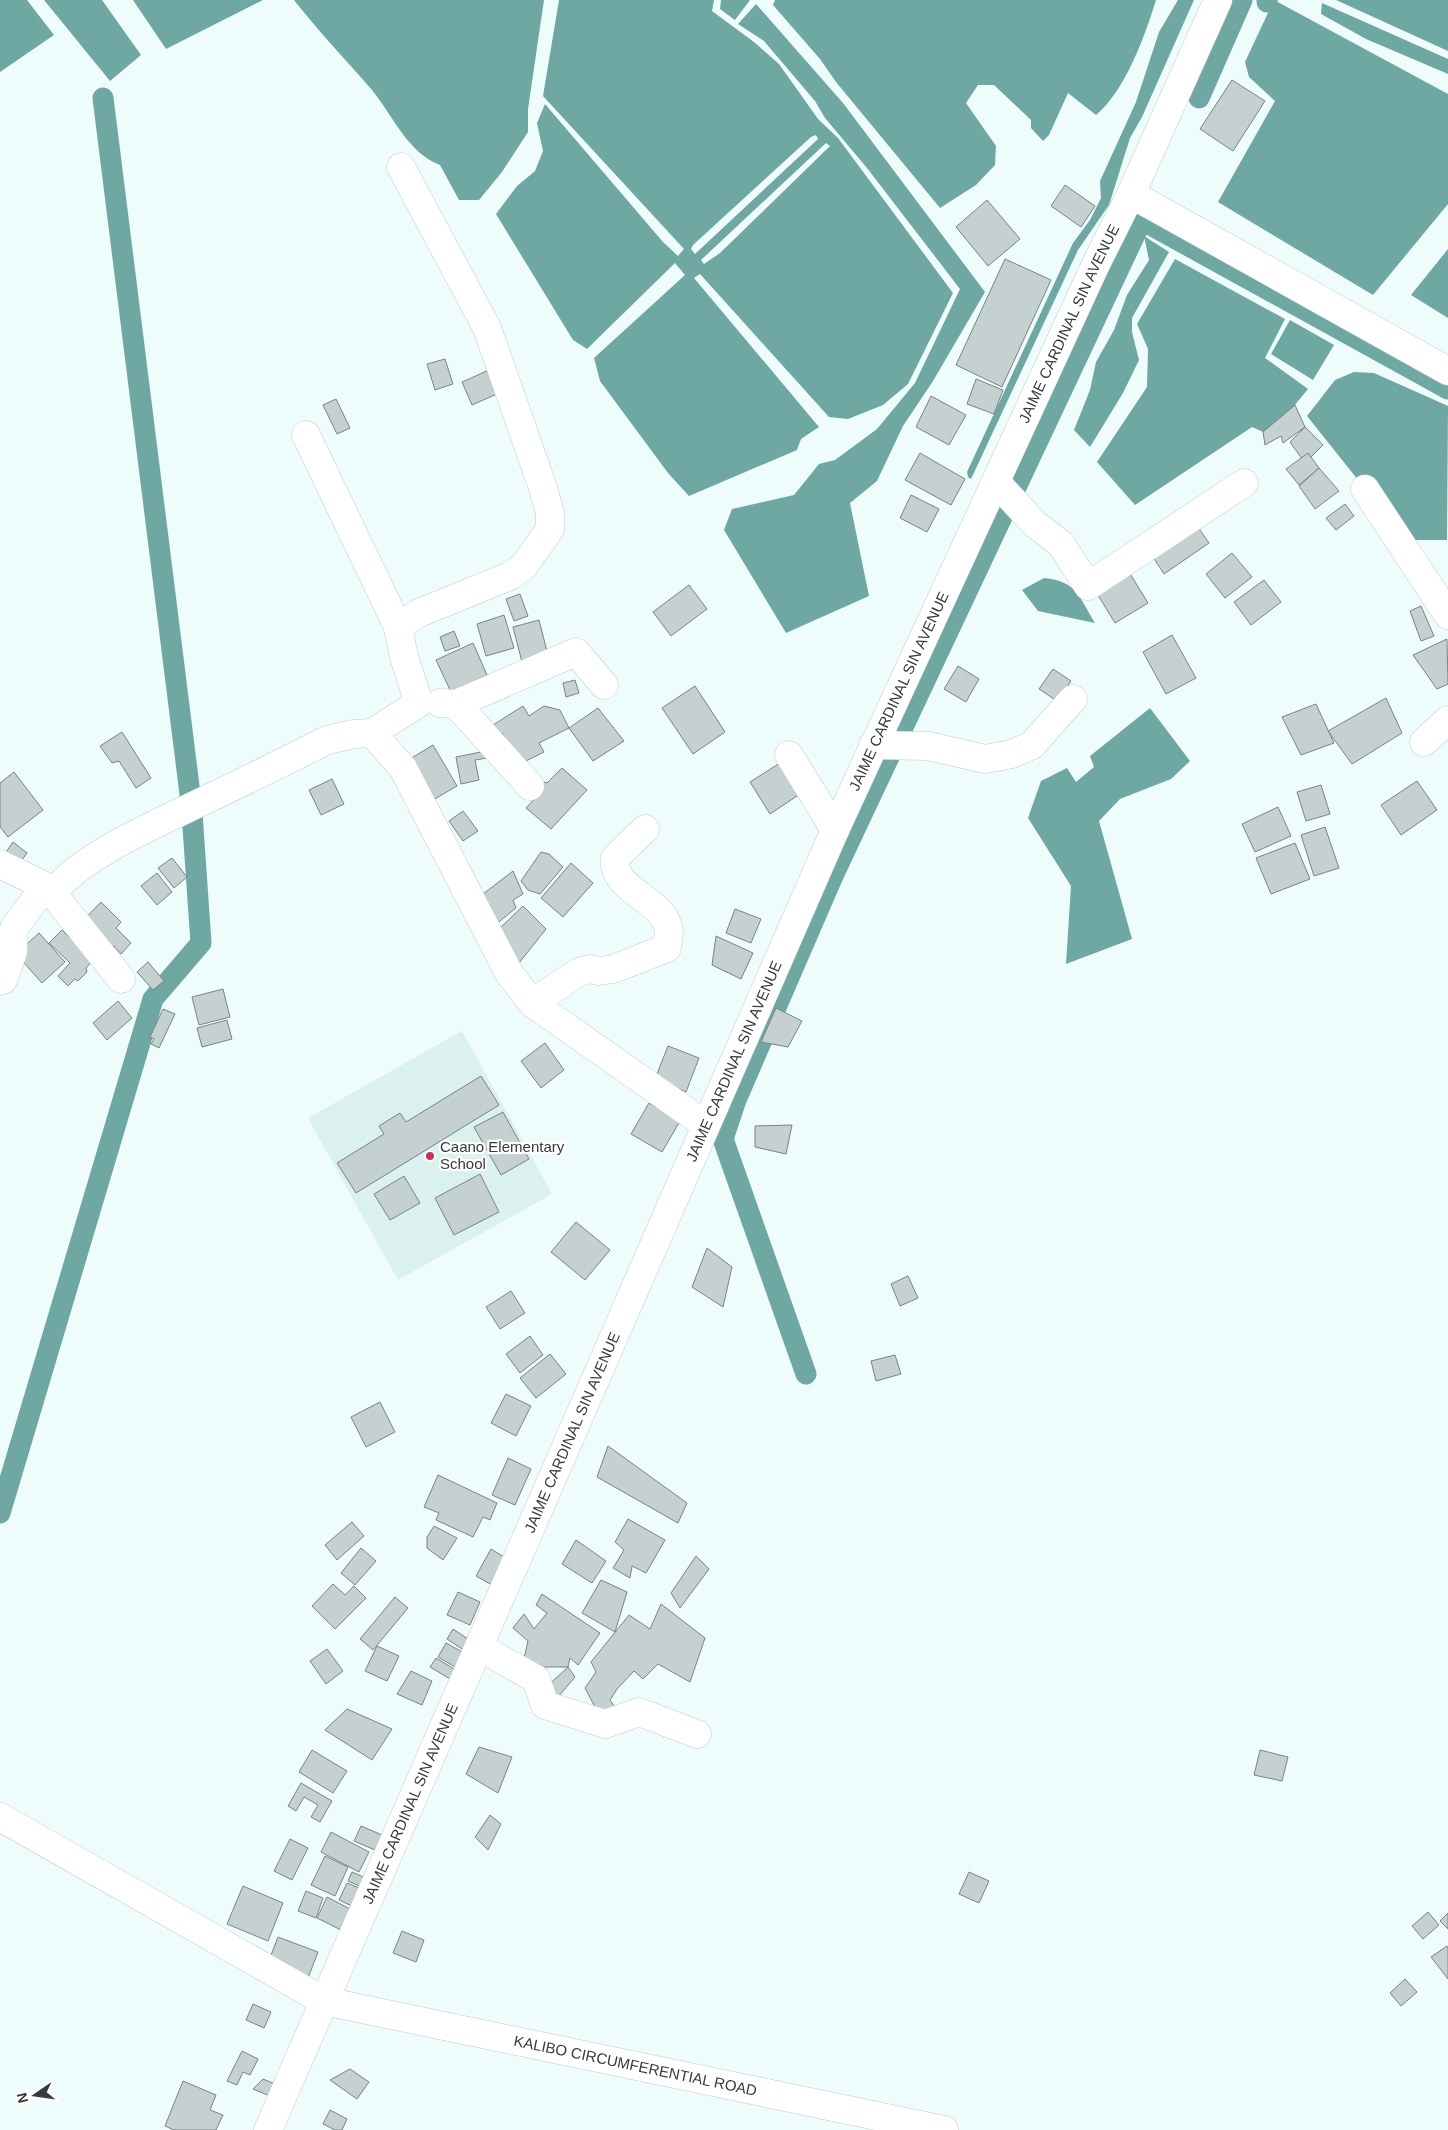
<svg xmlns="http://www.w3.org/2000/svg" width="1448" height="2130" font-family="Helvetica,sans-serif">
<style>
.built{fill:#daf1ef}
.water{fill:#6fa7a3;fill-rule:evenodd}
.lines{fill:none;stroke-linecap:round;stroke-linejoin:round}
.canal{stroke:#6fa7a3;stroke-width:21}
.building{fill:#c4d1d0;stroke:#788483}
.minor-casing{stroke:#c0cdcc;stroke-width:29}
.major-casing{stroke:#c0cdcc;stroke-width:29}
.minor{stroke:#fff;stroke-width:28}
.major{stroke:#fff;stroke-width:28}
.poi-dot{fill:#c6365a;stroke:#fff;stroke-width:2}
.labels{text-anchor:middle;stroke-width:4.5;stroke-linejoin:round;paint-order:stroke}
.street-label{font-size:15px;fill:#353b3a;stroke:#fff}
.poi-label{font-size:15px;fill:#353b3a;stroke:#fff;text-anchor:start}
</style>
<rect width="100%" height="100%" fill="#eefcfb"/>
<path class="built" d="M 462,1031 L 552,1194 L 398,1280 L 308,1118 Z"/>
<g class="water">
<path d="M 0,0 L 27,0 L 54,35 L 0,72 Z"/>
<path d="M 44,0 L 102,0 L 141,55 L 110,81 Z"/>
<path d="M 133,0 L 263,0 L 166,49 Z"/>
<path d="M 294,0 L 544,0 L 528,109 L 528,132 L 502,172 L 479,200 L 459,200 L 440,165 C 408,153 393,116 372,90 C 346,60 319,32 294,0 Z"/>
<path d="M 559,0 L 714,0 L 712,11 L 754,42 L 779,64 L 818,119 L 838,138 L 953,293 L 908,384 L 883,405 L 848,419 L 829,417 L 700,274 L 694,278 L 819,427 L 801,439 L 797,450 L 689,496 L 668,473 L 600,381 L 594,358 L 685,275 L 675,263 L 587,349 L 573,340 L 496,214 L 517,186 L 535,171 L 543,151 L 537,123 L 545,104 L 663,242 L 678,256 L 684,249 L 543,96 ZM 816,135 L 818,139 L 695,254 L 691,249 L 693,245 L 811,137 ZM 826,143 L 830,146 L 720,253 L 704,264 L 701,260 Z"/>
<path d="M 721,0 L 750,0 L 735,20 L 720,9 Z"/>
<path d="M 775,0 L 1156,0 C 1145,36 1125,91 1096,115 L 1068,93 L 1049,135 L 1043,141 L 1031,128 L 1031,120 L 994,85 L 978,85 L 966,103 L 996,146 L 995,165 L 976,185 L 940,208 L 836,82 L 820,59 L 773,5 Z"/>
<path d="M 1178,0 L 1194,0 L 1142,117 L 1130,138 L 1109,205 L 1078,250 L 971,479 L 968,477 L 967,472 L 1073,243 L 1090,220 L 1101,198 L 1100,181 L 1136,102 L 1159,32 Z"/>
<path d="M 1274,0 L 1448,94 L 1448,204 L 1373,295 L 1218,202 L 1275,101 L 1249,77 L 1245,62 Z"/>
<path d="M 1336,0 L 1448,0 L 1448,51 Z"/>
<path d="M 1322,3 L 1448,59 L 1448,74 L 1366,39 L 1321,14 Z"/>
<path d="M 756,4 L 843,103 L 985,292 L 933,381 L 903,426 L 877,481 L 850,503 L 869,596 L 786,633 L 724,530 L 732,509 L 794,495 L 819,464 L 835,460 L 877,429 L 915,383 L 960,289 L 867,168 L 825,118 L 815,101 L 764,41 L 738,24 Z"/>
<path d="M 1144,236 L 1169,252 L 1132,318 L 1132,332 L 1139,360 L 1123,393 L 1090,447 L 1074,430 L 1090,390 L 1096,362 L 1114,330 L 1127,295 L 1149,260 Z"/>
<path d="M 1448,249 L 1448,318 L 1411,295 Z"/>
<path d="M 1175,259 L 1285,319 L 1265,358 L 1308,389 L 1270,435 L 1252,427 L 1135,505 L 1097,462 L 1147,387 L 1148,349 L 1137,324 Z"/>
<path d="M 1290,320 L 1334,345 L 1313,380 L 1271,354 Z"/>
<path d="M 1354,372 L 1374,373 L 1448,406 L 1447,540 L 1406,540 L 1307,416 L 1335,380 Z"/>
<path d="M 1044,578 C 1077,581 1079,597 1095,623 L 1038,611 L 1022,590 Z"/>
<path d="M 1150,708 L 1190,761 L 1171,779 L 1120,799 L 1099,821 L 1132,939 L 1066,964 L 1071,886 L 1028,818 L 1041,781 L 1067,768 L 1076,782 L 1094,767 L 1090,756 Z"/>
</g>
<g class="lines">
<g class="canal">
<path d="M 1267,0 L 1267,2"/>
<path d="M 103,98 L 191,802"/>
<path d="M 1199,98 L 1242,0"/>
<path d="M 1134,220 L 1140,224 L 1147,223 L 1448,389"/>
<path d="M 806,1374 L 723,1139 L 736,1100 L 832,878 L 1140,224"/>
<path d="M 0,1513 L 153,999 L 201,943 L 192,813"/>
</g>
</g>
<g class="building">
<path d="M 1232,80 L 1265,101 L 1233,151 L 1200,129 Z"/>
<path d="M 1065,185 L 1095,206 L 1081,227 L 1051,206 Z"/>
<path d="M 987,200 L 1020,239 L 988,266 L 956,227 Z"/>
<path d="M 1005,259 L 1051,280 L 1002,387 L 956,365 Z"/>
<path d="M 445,359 L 453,384 L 435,390 L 427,364 Z"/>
<path d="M 489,370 L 499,393 L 472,405 L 462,382 Z"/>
<path d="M 976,379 L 1003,390 L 994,414 L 967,404 Z"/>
<path d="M 931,396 L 966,415 L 949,445 L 916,427 Z"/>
<path d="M 336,399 L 350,428 L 337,434 L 323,405 Z"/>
<path d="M 1295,405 L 1305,427 L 1283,443 L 1281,436 L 1265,445 L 1263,432 Z"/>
<path d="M 1305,427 L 1323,445 L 1305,463 L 1290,442 Z"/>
<path d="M 920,453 L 965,479 L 951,505 L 905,480 Z"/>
<path d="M 1308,453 L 1319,468 L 1299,485 L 1286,469 Z"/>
<path d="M 1319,468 L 1339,491 L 1315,509 L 1299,486 Z"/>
<path d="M 911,495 L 939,509 L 927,532 L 900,518 Z"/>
<path d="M 1345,504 L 1354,516 L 1336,530 L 1326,518 Z"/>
<path d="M 1193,520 L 1209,543 L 1164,574 L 1149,551 Z"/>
<path d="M 1232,553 L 1252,577 L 1225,598 L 1206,574 Z"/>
<path d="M 1129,572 L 1148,603 L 1115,623 L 1096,592 Z"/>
<path d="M 1264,580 L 1281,602 L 1251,625 L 1234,602 Z"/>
<path d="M 689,585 L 707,609 L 671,636 L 653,612 Z"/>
<path d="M 520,594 L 528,616 L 514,621 L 506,599 Z"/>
<path d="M 1421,606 L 1434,636 L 1421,641 L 1410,611 Z"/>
<path d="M 504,615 L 514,648 L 486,656 L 477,624 Z"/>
<path d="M 539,620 L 549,659 L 523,666 L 513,627 Z"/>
<path d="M 454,631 L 460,646 L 445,651 L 440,637 Z"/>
<path d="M 1172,635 L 1196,678 L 1166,694 L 1143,652 Z"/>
<path d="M 1447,639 L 1448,684 L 1437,689 L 1413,655 Z"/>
<path d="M 473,643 L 487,675 L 451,692 L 436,660 Z"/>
<path d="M 958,666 L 979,679 L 966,702 L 944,689 Z"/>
<path d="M 1053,669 L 1071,681 L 1057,701 L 1039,689 Z"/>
<path d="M 575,680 L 579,693 L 566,697 L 563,683 Z"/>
<path d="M 695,686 L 725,732 L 693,754 L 662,708 Z"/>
<path d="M 1386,698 L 1402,733 L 1352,764 L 1328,731 Z"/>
<path d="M 1316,704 L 1334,743 L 1301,755 L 1282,717 Z"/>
<path d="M 523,706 L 529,716 L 544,706 L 560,710 L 569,728 L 539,743 L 544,752 L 518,765 L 502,733 L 496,736 L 493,725 Z"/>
<path d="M 598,708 L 624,741 L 593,761 L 569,728 Z"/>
<path d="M 122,732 L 151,778 L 136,788 L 119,761 L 112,763 L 100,746 Z"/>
<path d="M 433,745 L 457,786 L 433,800 L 410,759 Z"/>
<path d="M 486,751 L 487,758 L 475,760 L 479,780 L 461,784 L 456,757 Z"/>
<path d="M 780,763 L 800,794 L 770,814 L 750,782 Z"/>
<path d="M 562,768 L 587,790 L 551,829 L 526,808 L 537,796 L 541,781 L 547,783 Z"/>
<path d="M 14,772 L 43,810 L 8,837 L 0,827 L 0,783 Z"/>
<path d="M 332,779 L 344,804 L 321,815 L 309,790 Z"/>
<path d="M 1417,781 L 1437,810 L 1401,835 L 1381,805 Z"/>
<path d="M 1321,785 L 1330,814 L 1306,821 L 1297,792 Z"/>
<path d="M 1278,807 L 1291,836 L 1255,852 L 1242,824 Z"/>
<path d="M 463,811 L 478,831 L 463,841 L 449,821 Z"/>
<path d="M 1325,827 L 1339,868 L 1314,876 L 1301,835 Z"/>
<path d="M 13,842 L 27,853 L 16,868 L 2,858 Z"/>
<path d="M 1295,843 L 1310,879 L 1271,894 L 1256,858 Z"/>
<path d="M 541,852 L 549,854 L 563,867 L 540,894 L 528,890 L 521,881 Z"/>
<path d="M 172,858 L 187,877 L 174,888 L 158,868 Z"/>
<path d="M 571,863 L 593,883 L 563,917 L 541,898 Z"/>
<path d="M 513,871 L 523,894 L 513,900 L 516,908 L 495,925 L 483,894 Z"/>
<path d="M 157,873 L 172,892 L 157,905 L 141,886 Z"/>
<path d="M 101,902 L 121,922 L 116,928 L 131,943 L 121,954 L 114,946 L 108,952 L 79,925 Z"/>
<path d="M 523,906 L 546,929 L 519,963 L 499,929 Z"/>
<path d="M 735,909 L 761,919 L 751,943 L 726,933 Z"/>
<path d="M 62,930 L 93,960 L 86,968 L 87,972 L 78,981 L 75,979 L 68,986 L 58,976 L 70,963 L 49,943 Z"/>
<path d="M 39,933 L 65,962 L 42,983 L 16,954 Z"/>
<path d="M 716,936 L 753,953 L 741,979 L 712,965 Z"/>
<path d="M 148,962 L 164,981 L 153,990 L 137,972 Z"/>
<path d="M 223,989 L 230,1017 L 199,1025 L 192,997 Z"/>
<path d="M 118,1001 L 132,1018 L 107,1040 L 93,1023 Z"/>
<path d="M 776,1008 L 802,1021 L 788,1047 L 761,1042 Z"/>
<path d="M 163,1009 L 175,1014 L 159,1048 L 151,1044 L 154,1039 L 150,1037 Z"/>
<path d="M 227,1020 L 232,1039 L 202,1047 L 197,1028 Z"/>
<path d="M 545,1043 L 564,1070 L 541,1088 L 521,1061 Z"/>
<path d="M 668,1046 L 699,1058 L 686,1092 L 655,1079 Z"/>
<path d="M 481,1076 L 499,1105 L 356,1193 L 337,1163 L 384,1134 L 379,1126 L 400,1113 L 406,1122 Z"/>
<path d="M 649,1103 L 680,1121 L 662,1152 L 631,1134 Z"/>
<path d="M 503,1112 L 529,1159 L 501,1175 L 474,1127 Z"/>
<path d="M 792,1125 L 786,1154 L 755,1147 L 755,1126 Z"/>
<path d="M 480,1174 L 499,1212 L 454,1235 L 435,1198 Z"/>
<path d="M 404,1176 L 420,1203 L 390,1220 L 374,1194 Z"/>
<path d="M 576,1222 L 610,1250 L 585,1280 L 551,1252 Z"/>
<path d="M 707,1248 L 732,1267 L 723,1307 L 692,1287 Z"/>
<path d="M 908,1276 L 918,1298 L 900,1306 L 891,1284 Z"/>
<path d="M 511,1291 L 525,1313 L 500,1329 L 486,1307 Z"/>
<path d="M 530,1336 L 543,1355 L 520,1373 L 506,1354 Z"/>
<path d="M 550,1354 L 566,1374 L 536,1398 L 520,1378 Z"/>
<path d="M 895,1355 L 901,1374 L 876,1381 L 871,1361 Z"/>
<path d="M 506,1394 L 531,1406 L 516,1436 L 491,1423 Z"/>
<path d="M 380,1402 L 395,1432 L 366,1447 L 351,1417 Z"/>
<path d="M 608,1446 L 687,1503 L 678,1523 L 597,1477 Z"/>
<path d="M 508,1458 L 531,1469 L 515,1505 L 492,1495 Z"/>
<path d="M 438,1475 L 497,1503 L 490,1520 L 483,1517 L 473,1537 L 436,1520 L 439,1513 L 424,1507 Z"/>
<path d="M 628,1519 L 665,1540 L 646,1573 L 632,1566 L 630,1578 L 613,1568 L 624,1550 L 615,1542 Z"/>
<path d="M 352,1522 L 364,1536 L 337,1560 L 325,1545 Z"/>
<path d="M 434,1526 L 457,1538 L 443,1560 L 427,1548 L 427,1537 Z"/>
<path d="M 576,1540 L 606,1561 L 592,1583 L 562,1564 Z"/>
<path d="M 361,1548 L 376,1561 L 355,1585 L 341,1573 Z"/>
<path d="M 491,1549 L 509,1560 L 494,1586 L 476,1576 Z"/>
<path d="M 696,1556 L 709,1569 L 680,1608 L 671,1593 Z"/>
<path d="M 601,1580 L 627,1592 L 615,1632 L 582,1613 Z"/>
<path d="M 333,1584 L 345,1595 L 354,1586 L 366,1598 L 335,1629 L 312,1606 Z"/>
<path d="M 458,1592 L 480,1602 L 470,1625 L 447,1615 Z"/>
<path d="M 542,1594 L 600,1633 L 578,1665 L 570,1658 L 568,1667 L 541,1667 L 523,1663 L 528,1641 L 513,1628 L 524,1614 L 534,1629 L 547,1613 L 536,1605 Z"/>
<path d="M 395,1597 L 408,1608 L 373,1650 L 360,1639 Z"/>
<path d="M 661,1604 L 705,1638 L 690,1682 L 658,1664 L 643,1679 L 634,1671 L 617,1689 L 610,1700 L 619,1713 L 603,1722 L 585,1688 L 596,1672 L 591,1662 L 629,1615 L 650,1629 Z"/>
<path d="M 453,1629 L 474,1643 L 468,1653 L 447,1639 Z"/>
<path d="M 446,1643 L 466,1654 L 457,1668 L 438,1657 Z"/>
<path d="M 377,1646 L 399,1656 L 387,1681 L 365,1671 Z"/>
<path d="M 327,1649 L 343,1671 L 326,1684 L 310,1661 Z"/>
<path d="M 436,1658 L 456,1670 L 450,1679 L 430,1667 Z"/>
<path d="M 568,1667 L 575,1677 L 553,1703 L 543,1690 Z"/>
<path d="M 411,1671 L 432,1681 L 422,1705 L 397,1694 Z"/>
<path d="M 347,1709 L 392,1729 L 372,1760 L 325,1730 Z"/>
<path d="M 479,1747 L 512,1757 L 498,1793 L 466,1774 Z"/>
<path d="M 312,1750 L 347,1771 L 333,1793 L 299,1772 Z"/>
<path d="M 1260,1750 L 1288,1757 L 1282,1781 L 1254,1775 Z"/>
<path d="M 301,1783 L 332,1801 L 320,1822 L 311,1817 L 318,1805 L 304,1797 L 296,1811 L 288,1806 Z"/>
<path d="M 490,1815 L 501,1824 L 488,1850 L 475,1837 Z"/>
<path d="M 361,1826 L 382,1835 L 375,1850 L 354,1841 Z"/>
<path d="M 331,1832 L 369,1852 L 359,1872 L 321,1852 Z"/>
<path d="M 290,1839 L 308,1848 L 292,1880 L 274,1871 Z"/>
<path d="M 325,1856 L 348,1867 L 335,1896 L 311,1885 Z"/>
<path d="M 352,1872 L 368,1879 L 364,1888 L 348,1881 Z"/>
<path d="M 969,1872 L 989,1881 L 979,1903 L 959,1894 Z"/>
<path d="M 347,1883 L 364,1890 L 356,1908 L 339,1900 Z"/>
<path d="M 243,1886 L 283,1903 L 268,1941 L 227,1924 Z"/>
<path d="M 306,1891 L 323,1898 L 316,1918 L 298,1911 Z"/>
<path d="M 327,1897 L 352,1910 L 341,1930 L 317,1918 Z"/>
<path d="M 1428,1912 L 1439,1925 L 1423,1939 L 1412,1926 Z"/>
<path d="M 1448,1913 L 1448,1929 L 1440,1921 Z"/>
<path d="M 402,1931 L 424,1940 L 416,1962 L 393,1953 Z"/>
<path d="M 278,1937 L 318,1952 L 308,1978 L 268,1963 Z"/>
<path d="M 1447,1946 L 1448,1948 L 1448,1979 L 1431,1957 Z"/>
<path d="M 1405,1979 L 1417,1992 L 1401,2006 L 1390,1993 Z"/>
<path d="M 253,2004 L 271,2012 L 264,2028 L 246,2020 Z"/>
<path d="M 242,2051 L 258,2059 L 250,2075 L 243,2072 L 237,2085 L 227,2081 Z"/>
<path d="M 350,2069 L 369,2082 L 357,2099 L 330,2080 Z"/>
<path d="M 263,2079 L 275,2084 L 270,2096 L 253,2089 Z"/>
<path d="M 183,2081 L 216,2095 L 210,2110 L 223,2115 L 216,2130 L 174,2130 L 165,2126 Z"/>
<path d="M 330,2110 L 347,2119 L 342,2130 L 335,2130 L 323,2124 Z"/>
</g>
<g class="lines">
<defs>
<g id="minor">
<path d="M 1131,194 L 1448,371"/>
<path d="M 306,435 L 398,627"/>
<path d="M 996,482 L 1035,524 L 1061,544 L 1088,586 L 1244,483"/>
<path d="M 1365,489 L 1448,615"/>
<path d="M 440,703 L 456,704 L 530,786"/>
<path d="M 456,704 L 576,652 L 604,685"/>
<path d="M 372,733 L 419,703 L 404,657 L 398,627 L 419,613 L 510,576 L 524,566 L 550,529 L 550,513 L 543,488 L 487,328 L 401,167"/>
<path d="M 1424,742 L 1448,720"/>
<path d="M 873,745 L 928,746 L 985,759 L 1012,754 L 1032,745 L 1073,699"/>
<path d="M 789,755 L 835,830"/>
<path d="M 0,864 L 45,886 L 53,894 C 75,859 158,823 197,804 C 241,783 284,762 327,740 L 354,734 L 372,733 L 403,768 L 509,973 L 532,1003 L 706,1125"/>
<path d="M 53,894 L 121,979"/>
<path d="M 0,981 L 3,980 L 13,952 L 14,928 L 45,886"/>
<path d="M 532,1003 L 579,972 L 590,969 L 599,971 L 613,969 L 667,948 C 667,943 669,937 669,932 C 666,898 611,892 615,858 L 645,829"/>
<path d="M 479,1647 L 536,1679 L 545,1705 L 605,1724 L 639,1712 L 697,1734"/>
<path d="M 0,1817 L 324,2001"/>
</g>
<g id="major">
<path id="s1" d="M 324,2001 L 944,2130"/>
<path id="s2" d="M 268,2130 L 835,830 L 1096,264 L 1131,194 L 1218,0"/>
</g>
</defs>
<use href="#minor" class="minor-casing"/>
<use href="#major" class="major-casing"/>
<use href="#minor" class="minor"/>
<use href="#major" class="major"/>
</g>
<circle class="poi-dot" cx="430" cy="1156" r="5"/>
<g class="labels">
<g class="street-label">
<text dy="5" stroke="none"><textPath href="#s2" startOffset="1976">JAIME CARDINAL SIN AVENUE</textPath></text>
<text dy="5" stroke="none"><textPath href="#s2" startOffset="1571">JAIME CARDINAL SIN AVENUE</textPath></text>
<text dy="5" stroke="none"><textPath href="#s2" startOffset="1166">JAIME CARDINAL SIN AVENUE</textPath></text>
<text dy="5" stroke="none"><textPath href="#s2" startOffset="761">JAIME CARDINAL SIN AVENUE</textPath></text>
<text dy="5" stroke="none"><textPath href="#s2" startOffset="356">JAIME CARDINAL SIN AVENUE</textPath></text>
<text dy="5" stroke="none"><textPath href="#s1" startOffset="318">KALIBO CIRCUMFERENTIAL ROAD</textPath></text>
</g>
<g class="poi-label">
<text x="440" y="1152">Caano Elementary<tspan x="440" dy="17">School</tspan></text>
</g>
</g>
<g transform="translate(35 2095) rotate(257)" stroke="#ffffff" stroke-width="4" paint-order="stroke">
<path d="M0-4L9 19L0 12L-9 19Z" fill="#353b3a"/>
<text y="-8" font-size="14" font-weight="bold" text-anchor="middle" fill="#353b3a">N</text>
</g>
</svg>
